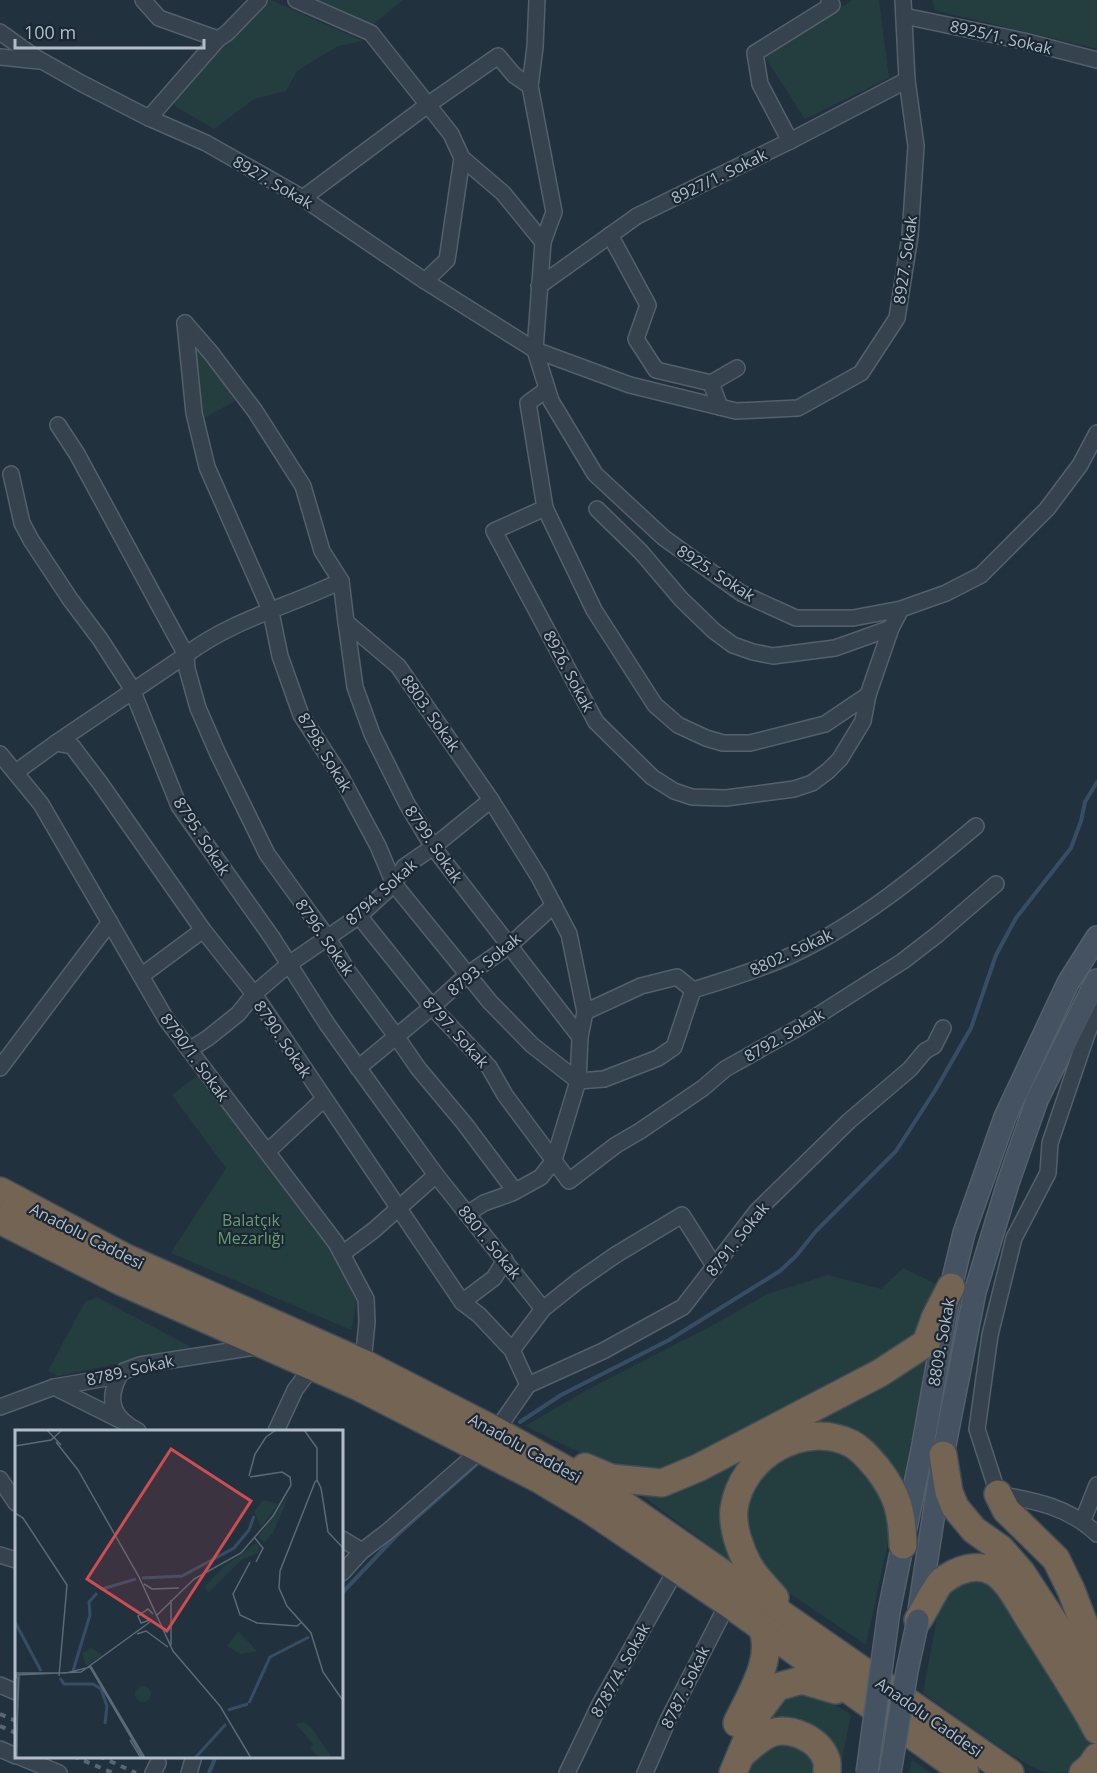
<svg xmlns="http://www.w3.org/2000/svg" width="1097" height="1773" font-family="'Open Sans',sans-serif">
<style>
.green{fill:#243e3f}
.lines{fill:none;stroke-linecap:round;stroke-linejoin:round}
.stream{stroke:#354e66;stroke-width:4}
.street-casing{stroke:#54606c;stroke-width:18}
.secondary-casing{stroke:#54606c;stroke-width:24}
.highway-casing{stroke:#414d59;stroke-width:30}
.street{stroke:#36424e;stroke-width:15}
.secondary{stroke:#445261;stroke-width:21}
.highway{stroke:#746453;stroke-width:27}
.rail{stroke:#586775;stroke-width:4;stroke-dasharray:6 6;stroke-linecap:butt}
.secondary-bridge-casing{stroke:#54606c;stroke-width:24;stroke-linecap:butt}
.secondary-bridge{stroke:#445261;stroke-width:21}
.labels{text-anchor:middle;stroke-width:4.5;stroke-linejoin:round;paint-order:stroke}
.street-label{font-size:16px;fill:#b2bdc9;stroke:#1b2733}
.park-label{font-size:16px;fill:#689c6f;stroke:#1b2733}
.inset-river{fill:none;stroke:#354e66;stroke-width:3}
.inset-road{fill:none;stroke:#5c6976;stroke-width:1.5}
.view{fill:#cd4d50;fill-opacity:0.15;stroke:#cd4d50;stroke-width:3}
.inset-edge{fill:none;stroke:#b2bdc9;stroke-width:3}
</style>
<rect width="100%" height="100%" fill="#22313e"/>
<g class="green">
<path d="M 267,0 L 271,0 L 363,41 L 338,46 L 297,71 L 286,91 L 254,99 L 214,129 L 175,106 L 174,96 Z"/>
<path d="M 308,0 L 403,0 L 370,27 Z"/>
<path d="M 853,0 L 879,0 L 889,78 L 805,119 L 763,54 Z"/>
<path d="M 933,0 L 1097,0 L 1097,49 L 934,10 Z"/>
<path d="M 199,343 L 235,401 L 199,421 L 187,347 Z"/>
<path d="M 198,1075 L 328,1240 L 357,1301 L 351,1330 L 171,1253 L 226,1168 L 172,1095 Z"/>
<path d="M 903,1268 L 936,1284 L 935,1295 L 915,1338 L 894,1355 L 667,1472 L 616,1470 L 525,1426 L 587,1390 L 715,1324 L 767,1294 L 828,1275 L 881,1289 Z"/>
<path d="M 97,1297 L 193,1348 L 58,1376 L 48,1371 L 85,1302 Z"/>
<path d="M 927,1357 L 903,1489 L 856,1439 L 758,1453 L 734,1564 L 640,1494 Z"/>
<path d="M 812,1448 L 843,1451 L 875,1474 L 888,1503 L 889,1538 L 866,1645 L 780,1587 L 749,1546 L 746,1502 L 759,1478 L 780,1457 Z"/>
<path d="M 974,1578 L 991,1582 L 1088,1732 C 1090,1744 1089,1753 1082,1763 C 1074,1773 1060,1773 1049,1773 C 1032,1769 1018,1758 1003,1749 C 976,1731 950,1712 923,1693 L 941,1595 Z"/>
<path d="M 784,1693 C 814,1694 826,1697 851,1715 L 839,1773 L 763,1726 Z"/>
<path d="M 776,1741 L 808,1751 L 818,1773 L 742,1773 L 750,1759 Z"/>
<path d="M 912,1760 L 931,1773 L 909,1773 Z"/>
</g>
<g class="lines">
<g class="stream">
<path d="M 520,1422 L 561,1395 L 669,1340 L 780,1271 L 796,1256 L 816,1231 L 896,1151 L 936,1089 L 971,1028 L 996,955 L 1016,918 L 1071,848 L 1081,821 L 1085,802 L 1097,782"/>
<path d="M 342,1593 L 396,1536 L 479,1462"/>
<path d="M 209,1773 L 216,1756"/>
</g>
<defs>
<g id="street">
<path d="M 143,0 L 159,18 L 218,39"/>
<path d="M 296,0 L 371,33 L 451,134 L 462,158 L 447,260 L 425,281"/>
<path d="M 903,0 L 907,80 L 916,146 L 910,236 L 897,318 L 861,373 L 798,408 L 736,411 L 630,385 L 535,350 L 551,401 L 595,474 L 664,538 L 741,593 L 796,618 L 853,618 L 901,609 L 946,593 L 981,575 L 1047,509 L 1080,465 L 1097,433"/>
<path d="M 904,16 L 1024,41 L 1097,60"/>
<path d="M 0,32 L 35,57 L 81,83 L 149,118 L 206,143 L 303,198 L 425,281 L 535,350 L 543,242 L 554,212 L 530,86 L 535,47 L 537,0"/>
<path d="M 0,57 L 39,61"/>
<path d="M 149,118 L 218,39 L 227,33 L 259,0"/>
<path d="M 790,141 L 760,84 L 755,53 L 832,5 L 829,0"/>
<path d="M 462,158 L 503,193 L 543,242"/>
<path d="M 303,198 L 429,104 L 498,56 L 514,75 L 530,86"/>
<path d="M 610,235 L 648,305 L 636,339 L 656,370 L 711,383 L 720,407"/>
<path d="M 539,286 L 637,216 L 790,141 L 907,80"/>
<path d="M 185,323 L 211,353 L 255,411 L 303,486 L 322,551 L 341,581 L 346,622 L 398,666 L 491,800 L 539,877 L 569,934 L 585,1012 L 580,1037 L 578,1081 L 554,1160 L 541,1177 L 512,1193 L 484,1203 L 467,1214"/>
<path d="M 185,323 L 194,413 L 207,467 L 271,612 L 280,656 L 301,715 L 340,775 L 378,846 L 394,884 L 490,1002 L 532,1045 L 578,1081 L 604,1079 L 658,1058 L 674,1047 L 693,990"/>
<path d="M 711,383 L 737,368"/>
<path d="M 546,390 L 528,403 L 545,508 L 594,610 L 655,705 L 678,725 L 706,738 L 723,743 L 750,743 L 825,724 L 868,695"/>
<path d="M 58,425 L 77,454 L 186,655 L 187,669 L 198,708 L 218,754 L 267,854 L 327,937 L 347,970 L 396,1036 L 418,1068 L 464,1123 L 515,1191"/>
<path d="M 11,474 L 22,523 L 31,540 L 70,599 L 100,639 L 131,687 L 179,806 L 273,939 L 327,1024 L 370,1084 L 436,1175 L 543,1309"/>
<path d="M 545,508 L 494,531 L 596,722 L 652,777 L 674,791 L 692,797 L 726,798 L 794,789 L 812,783 L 828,771 L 840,759 L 863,721 L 868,695 L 891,628 L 901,609"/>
<path d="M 597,509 L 641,552 L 681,599 L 714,631 L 733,645 L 753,652 L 773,656 L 835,648 L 891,628"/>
<path d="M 346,622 L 355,687 L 372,734 L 407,804 L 433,847 L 580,1037"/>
<path d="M 56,743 L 186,655 C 231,620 290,606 341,581"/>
<path d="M 0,754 L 41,804 L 166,1019 L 336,1243 L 366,1299 L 367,1322 L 363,1363"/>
<path d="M 16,772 L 56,743 L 72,746 L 100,783 L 203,930 L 254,994 L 462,1302 L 479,1315 L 512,1350 L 528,1385"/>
<path d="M 359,916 L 432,1007 L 489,1067 L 505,1095 L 569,1181 L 616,1145 L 640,1131 L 703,1088 L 725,1069 L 798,1028 L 903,961 L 938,934 L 996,884"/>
<path d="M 141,976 L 203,930"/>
<path d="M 1097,1010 L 1087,1034 L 1050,1143 L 1048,1173 L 1014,1238 L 990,1335 L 977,1429 L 998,1494 C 1036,1501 1069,1507 1097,1534"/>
<path d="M 585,1012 L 641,986 L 677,977 L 693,990 C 726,980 761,969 792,955 C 860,923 919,874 976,826"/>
<path d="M 189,1050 L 208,1038 L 238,1014 L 254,994 L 289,964 L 359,916 L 394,884 L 404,867 L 433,847 L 491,800"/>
<path d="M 0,1068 L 110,922"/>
<path d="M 358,1068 L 432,1007 L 467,975 L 509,946 L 554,905"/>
<path d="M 267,1152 L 324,1099"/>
<path d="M 342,1254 L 374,1230 L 436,1175"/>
<path d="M 462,1302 L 494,1278 L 505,1260"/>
<path d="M 512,1350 L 543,1309 L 578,1281 L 617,1254 L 682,1215 L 715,1267"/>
<path d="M 119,1376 C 106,1402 113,1418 138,1431"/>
<path d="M 528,1385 L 603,1351 L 683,1307 L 757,1211 L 849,1121 L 910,1069 L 925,1051 L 934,1046 L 943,1028"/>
<path d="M 54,1387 L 120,1420"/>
<path d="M 0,1407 L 54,1387 L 119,1376 L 124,1371 L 140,1365 L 261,1346"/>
<path d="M 276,1431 L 295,1390 L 312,1367"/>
<path d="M 496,1431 L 528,1385"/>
<path d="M 0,1479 L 16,1503"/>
<path d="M 1083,1520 L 1097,1485"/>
<path d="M 342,1539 L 362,1551"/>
<path d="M 0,1555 L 16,1560"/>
<path d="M 342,1573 L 362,1551 L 387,1532 L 483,1448"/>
<path d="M 0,1685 L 16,1692"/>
<path d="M 0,1749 L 16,1756"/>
<path d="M 18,1756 L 59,1773"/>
<path d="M 153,1773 L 158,1763"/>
<path d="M 189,1773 L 194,1756"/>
<path d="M 567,1773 L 600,1704 L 677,1568"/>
<path d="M 645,1773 L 668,1720 L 728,1603"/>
</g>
<g id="secondary">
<path d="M 919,1610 L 943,1455 L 975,1292 L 1008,1183 L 1037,1100 L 1097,980"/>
<path d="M 889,1611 L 922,1450 L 951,1287 L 964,1233 L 1005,1117 L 1068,983 L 1097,937"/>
</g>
<g id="highway">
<path d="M 0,1191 L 124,1257 L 363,1363 L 496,1431 L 604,1491 L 1010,1773"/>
<path d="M 0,1220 L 120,1281 L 359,1387 L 539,1479 L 592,1511 L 728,1603 L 965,1773"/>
<path d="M 943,1455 L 949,1492 L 955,1507 L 974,1530 L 1001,1549 L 1021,1572 L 1097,1688"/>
<path d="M 585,1467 L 611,1478 L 662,1483 L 698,1468 L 880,1373 L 926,1343 L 935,1318 L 951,1287"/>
<path d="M 998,1494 L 1006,1510 L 1056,1559 L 1071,1590 L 1093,1647 L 1097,1667"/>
<path d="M 775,1598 C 766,1587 755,1577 749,1566 C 740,1550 732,1527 734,1509 C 741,1456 804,1419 852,1444 C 863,1450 870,1460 878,1469 C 898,1495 902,1513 903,1545"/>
<path d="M 918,1620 C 925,1610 936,1586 942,1581 C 957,1570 977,1562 994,1572 C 1010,1582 1020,1605 1030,1620 C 1050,1652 1070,1683 1089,1715 L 1097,1730"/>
<path d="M 737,1723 C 750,1695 775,1658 762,1628"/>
<path d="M 741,1755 C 750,1747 759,1738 771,1733 C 790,1726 819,1739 826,1759 C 828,1763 827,1769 827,1773"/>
<path d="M 733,1773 L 759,1711 L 777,1687 L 802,1680 L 836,1690"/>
<path d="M 1083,1773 L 1091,1766 L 1097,1757"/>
</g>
</defs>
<use href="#street" class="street-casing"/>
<use href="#secondary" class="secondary-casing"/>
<use href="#highway" class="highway-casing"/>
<use href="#street" class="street"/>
<use href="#secondary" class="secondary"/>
<use href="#highway" class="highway"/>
<g class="rail">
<path d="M 0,1714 L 16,1721"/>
<path d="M 0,1726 L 16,1733"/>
<path d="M 73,1756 L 113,1773"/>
<path d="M 99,1756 L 136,1773"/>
</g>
<defs>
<g id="secondary-bridge">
<path d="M 867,1773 L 889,1611"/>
<path d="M 890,1773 L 907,1671 L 918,1620"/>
</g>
</defs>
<use href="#secondary-bridge" class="secondary-bridge-casing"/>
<use href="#secondary-bridge" class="secondary-bridge"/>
</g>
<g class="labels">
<g class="street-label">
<text transform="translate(1001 37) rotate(13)" y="6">8925/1. Sokak</text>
<text transform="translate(719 176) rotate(-26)" y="6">8927/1. Sokak</text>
<text transform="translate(273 182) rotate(30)" y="6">8927. Sokak</text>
<text transform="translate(905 260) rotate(-82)" y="6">8927. Sokak</text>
<text transform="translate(716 573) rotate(33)" y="6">8925. Sokak</text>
<text transform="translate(569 671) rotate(62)" y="6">8926. Sokak</text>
<text transform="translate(431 713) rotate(55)" y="6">8803. Sokak</text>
<text transform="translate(325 752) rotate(59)" y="6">8798. Sokak</text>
<text transform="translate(202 836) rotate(57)" y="6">8795. Sokak</text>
<text transform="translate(434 844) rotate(56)" y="6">8799. Sokak</text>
<text transform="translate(381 892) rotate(-42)" y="6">8794. Sokak</text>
<text transform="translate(325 937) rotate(55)" y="6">8796. Sokak</text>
<text transform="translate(791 952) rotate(-25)" y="6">8802. Sokak</text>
<text transform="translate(484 964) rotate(-39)" y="6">8793. Sokak</text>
<text transform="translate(456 1032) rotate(48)" y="6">8797. Sokak</text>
<text transform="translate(784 1035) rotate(-30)" y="6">8792. Sokak</text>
<text transform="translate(283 1039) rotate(56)" y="6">8790. Sokak</text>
<text transform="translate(195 1057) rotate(54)" y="6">8790/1. Sokak</text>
<text transform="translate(87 1236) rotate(27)" y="6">Anadolu Caddesi</text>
<text transform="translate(737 1239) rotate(-51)" y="6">8791. Sokak</text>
<text transform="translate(490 1242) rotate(51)" y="6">8801. Sokak</text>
<text transform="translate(941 1342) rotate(-80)" y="6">8809. Sokak</text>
<text transform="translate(130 1370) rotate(-13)" y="6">8789. Sokak</text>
<text transform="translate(525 1448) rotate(29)" y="6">Anadolu Caddesi</text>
<text transform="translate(620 1670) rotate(-61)" y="6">8787/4. Sokak</text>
<text transform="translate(685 1687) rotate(-64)" y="6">8787. Sokak</text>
<text transform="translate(929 1717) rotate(35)" y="6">Anadolu Caddesi</text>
</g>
<g class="park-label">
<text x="251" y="1226">Balatçık<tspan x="251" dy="18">Mezarlığı</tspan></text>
</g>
</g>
<g transform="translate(15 1430)">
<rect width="328" height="328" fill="#22313e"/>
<path d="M 275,63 L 258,103 L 249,112 L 243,107 ZM 248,70 L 263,74 L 246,97 L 239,82 ZM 241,113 L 245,116 L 243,123 L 226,130 L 194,162 L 189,158 L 207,138 ZM 223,201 L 242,221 L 225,224 L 212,216 ZM 76,218 L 87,225 L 71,236 L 67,223 ZM120 264a8 8 0 1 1 16 0a8 8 0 1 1-16 0ZM 289,292 L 298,300 L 317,328 L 304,328 L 295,318 L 298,314 L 281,294 Z" fill="#243e3f"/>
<path class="inset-river" d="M 127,148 L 167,146 L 219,118 L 234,100 L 239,86M 87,159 L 121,149M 0,192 L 26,241M 58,241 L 75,185 L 74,172 L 82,163M 45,248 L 49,254 L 78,254 L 86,259 L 92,276 L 90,294M 234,273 L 255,227 L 294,207M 213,280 L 233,274M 180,328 L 211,294"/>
<path class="inset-road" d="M 32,0 L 46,15M 289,0 L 302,18 L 302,50M 41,12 L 63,40 L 124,147 L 158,221 L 205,276 L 236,328M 0,16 L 36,10 L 47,0M 234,46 L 240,24 L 251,7 L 261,0M 300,52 L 265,141 L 264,158 L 272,176 L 296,203 L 308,242 L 329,272M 300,52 L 302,50 L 306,58 L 313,102 L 329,119M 0,83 L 8,88 L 52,155 L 44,246M 239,107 L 248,118 L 241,132M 235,132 L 218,164 L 225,185 L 242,193 L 282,196 L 287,192M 129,154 L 137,159 L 164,158M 156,170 L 156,215M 141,186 L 179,149 L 226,123 L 258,86 L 276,55 L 275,47 L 267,42 L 235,47M 135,190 L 126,193 L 123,186 L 133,179 L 138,184M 122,204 L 131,201 L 153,217M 75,235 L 130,328M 0,243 L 51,243 L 75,237 L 128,328M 0,244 L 3,249 L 2,328M 0,245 L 66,242 L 135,192M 115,310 L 126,328M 1,328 L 4,244"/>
<path class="view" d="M 156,19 L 236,71 L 152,201 L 72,149 Z"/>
<rect width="328" height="328" class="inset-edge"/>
</g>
<path d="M15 39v9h189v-9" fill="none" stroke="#b2bdc9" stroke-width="3"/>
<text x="24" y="39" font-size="18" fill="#b2bdc9" stroke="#1b2733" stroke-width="4.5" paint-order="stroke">100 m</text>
</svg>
